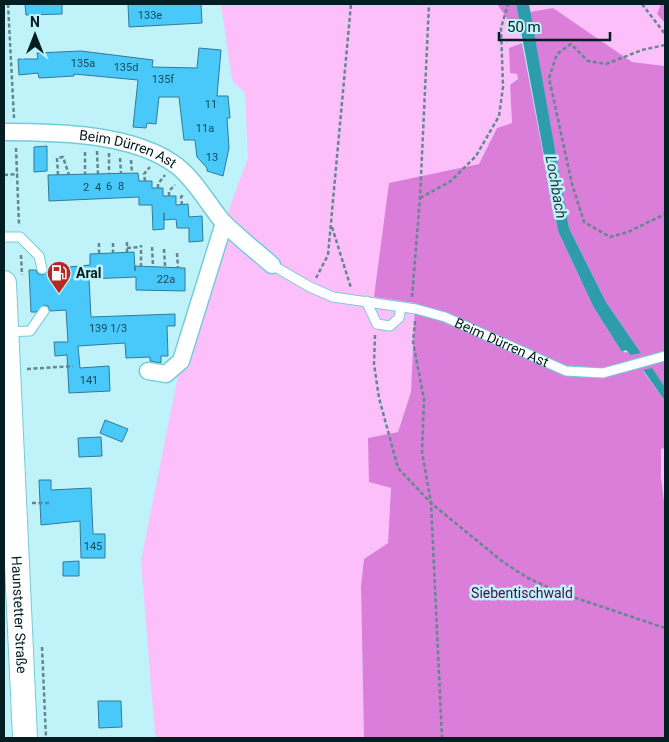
<svg xmlns="http://www.w3.org/2000/svg" width="669" height="742" font-family="Roboto,sans-serif">
<style>
.green{fill:#fdbffa}
.forest{fill:#db7ed9}
.water{fill:#2f9cab}
.building{fill:#49c9fa;stroke:#2f7b99}
.lines{fill:none;stroke-linecap:round;stroke-linejoin:round}
.service-casing{stroke:#74ccd9;stroke-width:11}
.minor-casing{stroke:#74ccd9;stroke-width:19}
.secondary-casing{stroke:#74ccd9;stroke-width:26}
.path{stroke:#61888e;stroke-width:2.5;stroke-dasharray:4 2.5;stroke-linecap:butt}
.service{stroke:#fff;stroke-width:9}
.minor{stroke:#fff;stroke-width:16}
.secondary{stroke:#fff;stroke-width:24}
.tram{stroke:#60878c;stroke-width:1}
.labels{text-anchor:middle;stroke-width:5;stroke-linejoin:round;paint-order:stroke}
.number-label{font-size:11px;fill:#144958}
.street-label{font-size:14px;fill:#021e22;stroke:#c0f2f9}
.poi-label{font-size:14px;font-weight:bold;fill:#021e22;stroke:#c0f2f9;text-anchor:start}
.park-label{font-size:14px;fill:#480d48;stroke:#c0f2f9}
.water-label{font-size:15px;font-style:italic;fill:#18383c;stroke:#c0f2f9}
</style>
<rect width="100%" height="100%" fill="#c0f2f9"/>
<g class="green">
<path d="M 221,4 L 497,4 L 513,27 L 520,27 L 522,43 L 509,48 L 518,79 L 510,85 L 512,123 L 497,128 L 479,164 L 374,296 L 415,303 L 411,392 L 398,432 L 369,438 L 369,482 L 391,488 L 388,543 L 364,559 L 361,586 L 364,738 L 158,738 L 155,734 L 141,561 L 181,361 L 224,223 L 248,158 L 245,93 L 232,80 Z"/>
<path d="M 529,4 L 661,4 L 657,14 L 665,23 L 665,66 L 632,62 L 553,8 L 530,12 Z"/>
<path d="M 665,448 L 665,510 L 661,478 L 661,449 Z"/>
</g>
<g class="forest">
<path d="M 497,4 L 516,4 L 520,27 L 513,27 Z"/>
<path d="M 661,4 L 665,4 L 665,23 L 657,14 Z"/>
<path d="M 553,8 L 632,62 L 665,66 L 665,387 L 652,369 L 643,371 L 665,401 L 665,448 L 661,449 L 661,477 L 665,510 L 665,738 L 364,738 L 361,586 L 364,559 L 388,543 L 391,488 L 369,482 L 368,438 L 398,432 L 411,392 L 415,303 L 374,297 L 389,183 L 479,164 L 497,128 L 512,123 L 510,85 L 518,79 L 517,74 L 510,73 L 509,48 L 522,43 L 558,231 L 594,308 L 622,352 L 641,353 L 606,302 L 569,228 L 530,12 Z"/>
</g>
<g class="water">
<path d="M 516,4 L 529,4 L 569,228 L 606,302 L 641,353 L 631,355 L 626,350 L 622,352 L 594,308 L 558,231 Z"/>
<path d="M 652,368 L 665,387 L 665,401 L 643,370 Z"/>
</g>
<g class="building">
<path d="M 25,4 L 62,4 L 62,14 L 26,15 Z"/>
<path d="M 128,4 L 201,4 L 202,23 L 129,27 Z"/>
<path d="M 199,48 L 221,50 L 217,96 L 228,96 L 230,118 L 227,118 L 229,148 L 223,176 L 207,171 L 207,168 L 197,157 L 195,140 L 184,140 L 179,97 L 159,97 L 156,124 L 147,123 L 146,128 L 133,127 L 138,80 L 74,74 L 74,76 L 39,78 L 38,73 L 19,75 L 18,59 L 38,59 L 37,53 L 81,51 L 153,60 L 152,67 L 197,68 Z"/>
<path d="M 47,146 L 47,171 L 34,172 L 34,147 Z"/>
<path d="M 138,173 L 139,181 L 152,181 L 152,188 L 163,188 L 163,196 L 176,196 L 176,205 L 188,204 L 189,217 L 202,216 L 203,241 L 189,242 L 189,228 L 177,228 L 176,219 L 164,220 L 164,213 L 164,229 L 153,230 L 152,205 L 139,205 L 139,197 L 49,201 L 48,175 Z"/>
<path d="M 134,252 L 135,271 L 135,266 L 185,268 L 185,291 L 136,290 L 136,277 L 89,279 L 91,317 L 175,314 L 175,326 L 167,326 L 168,356 L 161,356 L 161,363 L 150,361 L 150,357 L 126,358 L 125,343 L 78,346 L 80,368 L 109,366 L 110,391 L 69,393 L 67,355 L 55,356 L 54,342 L 68,342 L 66,310 L 50,311 L 48,306 L 44,305 L 36,312 L 31,312 L 29,270 L 36,270 L 38,274 L 43,275 L 48,269 L 90,265 L 90,254 Z"/>
<path d="M 105,420 L 128,429 L 122,442 L 100,433 Z"/>
<path d="M 101,437 L 102,456 L 79,457 L 78,438 Z"/>
<path d="M 39,480 L 51,480 L 51,490 L 91,488 L 93,534 L 105,534 L 105,558 L 81,558 L 80,521 L 41,525 Z"/>
<path d="M 79,561 L 79,576 L 63,576 L 63,562 Z"/>
<path d="M 98,701 L 121,701 L 122,727 L 99,728 Z"/>
</g>
<g class="lines">
<defs>
<g id="service">
<path d="M 4,237 L 20,237 L 39,256 L 42,269"/>
<path id="s1" d="M 272,265 L 310,287 L 333,297 L 416,309 L 445,317 L 566,371 L 603,373 L 665,356"/>
<path d="M 366,301 L 377,324 L 390,326 L 399,318 L 401,307"/>
<path d="M 6,332 L 30,331 L 44,311"/>
</g>
<g id="minor">
<path id="s2" d="M 4,132 C 56,132 134,133 177,166 C 195,180 208,204 223,222 C 238,237 256,251 272,265"/>
<path d="M 148,371 L 166,374 L 181,361 L 224,223"/>
</g>
<g id="secondary">
<path id="s3" d="M 4,283 L 25,738"/>
</g>
</defs>
<use href="#service" class="service-casing"/>
<use href="#minor" class="minor-casing"/>
<use href="#secondary" class="secondary-casing"/>
<g class="path">
<path d="M 8,4 L 14,118"/>
<path d="M 642,4 L 665,34"/>
<path d="M 665,45 L 642,50 L 606,64 L 588,61 L 571,44 L 557,54 L 549,78 L 572,184 L 584,222 L 610,237 L 628,232 L 665,214"/>
<path d="M 16,148 L 19,225"/>
<path d="M 97,151 L 98,175"/>
<path d="M 85,152 L 85,175"/>
<path d="M 109,153 L 109,174"/>
<path d="M 120,158 L 121,174"/>
<path d="M 131,160 L 132,174"/>
<path d="M 4,175 L 18,174"/>
<path d="M 58,175 L 57,158 L 63,157 L 69,175"/>
<path d="M 145,181 L 144,174 L 150,167"/>
<path d="M 158,188 L 158,184 L 165,175"/>
<path d="M 169,196 L 169,191 L 175,185"/>
<path d="M 420,198 L 451,181 L 476,156 L 499,116 L 503,87 L 501,28 L 508,4"/>
<path d="M 182,205 L 181,197 L 184,194"/>
<path d="M 332,227 L 351,288"/>
<path d="M 127,242 L 127,252"/>
<path d="M 99,243 L 99,253"/>
<path d="M 113,243 L 113,253"/>
<path d="M 152,247 L 153,266"/>
<path d="M 127,248 L 140,247"/>
<path d="M 164,249 L 165,266"/>
<path d="M 177,253 L 178,268"/>
<path d="M 21,255 L 22,275"/>
<path d="M 141,267 L 141,245"/>
<path d="M 316,278 L 328,255 L 351,4"/>
<path d="M 412,297 L 420,198 L 429,4"/>
<path d="M 415,321 L 413,342 L 424,399 L 422,452 L 431,503 L 442,738"/>
<path d="M 375,335 L 374,364 L 379,398 L 398,468 L 431,503 L 503,562 L 528,578 L 558,592 L 665,628"/>
<path d="M 27,369 L 73,366"/>
<path d="M 32,503 L 50,503"/>
<path d="M 42,647 L 46,738"/>
</g>
<use href="#service" class="service"/>
<use href="#minor" class="minor"/>
<use href="#secondary" class="secondary"/>
<path class="tram" d="M 4,729 L 4,738"/>
</g>
<defs>
<symbol id="fuel-pin" viewBox="-11 -11 22 30"><path d="M0 17L-7.5 6A9.5 9.5 0 1 1 7.5 6Z" fill="#b62822" stroke="#c0f2f9"/><path d="M-5.5-6h7V0h2V4h1.3V-2.5L3-4.5l.8-.8L6-3V5H2.5V1h-1V6h-7ZM-4.2-4.7v3.2H.2V-4.7Z" fill="#fff"/></symbol>
</defs>
<g fill-rule="evenodd">
<use href="#fuel-pin" x="45" y="259" width="28" height="38"/>
</g>
<g class="labels">
<g class="number-label">
<text x="150" y="19">133e</text>
<text x="83" y="67">135a</text>
<text x="126" y="71">135d</text>
<text x="163" y="83">135f</text>
<text x="211" y="108">11</text>
<text x="205" y="132">11a</text>
<text x="212" y="161">13</text>
<text x="109" y="190">6</text>
<text x="121" y="190">8</text>
<text x="86" y="191">2</text>
<text x="98" y="191">4</text>
<text x="166" y="283">22a</text>
<text x="108" y="332">139 1/3</text>
<text x="89" y="384">141</text>
<text x="93" y="550">145</text>
</g>
<g class="street-label">
<text dy="5" stroke="none"><textPath href="#s2" startOffset="126">Beim Dürren Ast</textPath></text>
<text dy="5" stroke="none"><textPath href="#s1" startOffset="245">Beim Dürren Ast</textPath></text>
<text dy="5" stroke="none"><textPath href="#s3" startOffset="332">Haunstetter Straße</textPath></text>
</g>
<g class="poi-label">
<text x="76" y="278">Aral</text>
</g>
<g class="park-label">
<text x="522" y="598">Siebentischwald</text>
</g>
<g class="water-label">
<text transform="translate(556 187) rotate(80)" y="5">Lochbach</text>
</g>
</g>
<rect width="669" height="742" fill="none" stroke="#021e22" stroke-width="10"/>
<g transform="translate(35 35)" stroke="#c0f2f9" stroke-width="4" paint-order="stroke">
<path d="M0-4L9 19L0 12L-9 19Z" fill="#021e22"/>
<text y="-8" font-size="14" font-weight="bold" text-anchor="middle" fill="#021e22">N</text>
</g>
<path d="M499 32v8h111v-8" fill="none" stroke="#021e22" stroke-width="2.5"/>
<text x="507" y="32" font-size="15" fill="#021e22" stroke="#c0f2f9" stroke-width="4" paint-order="stroke">50 m</text>
</svg>
